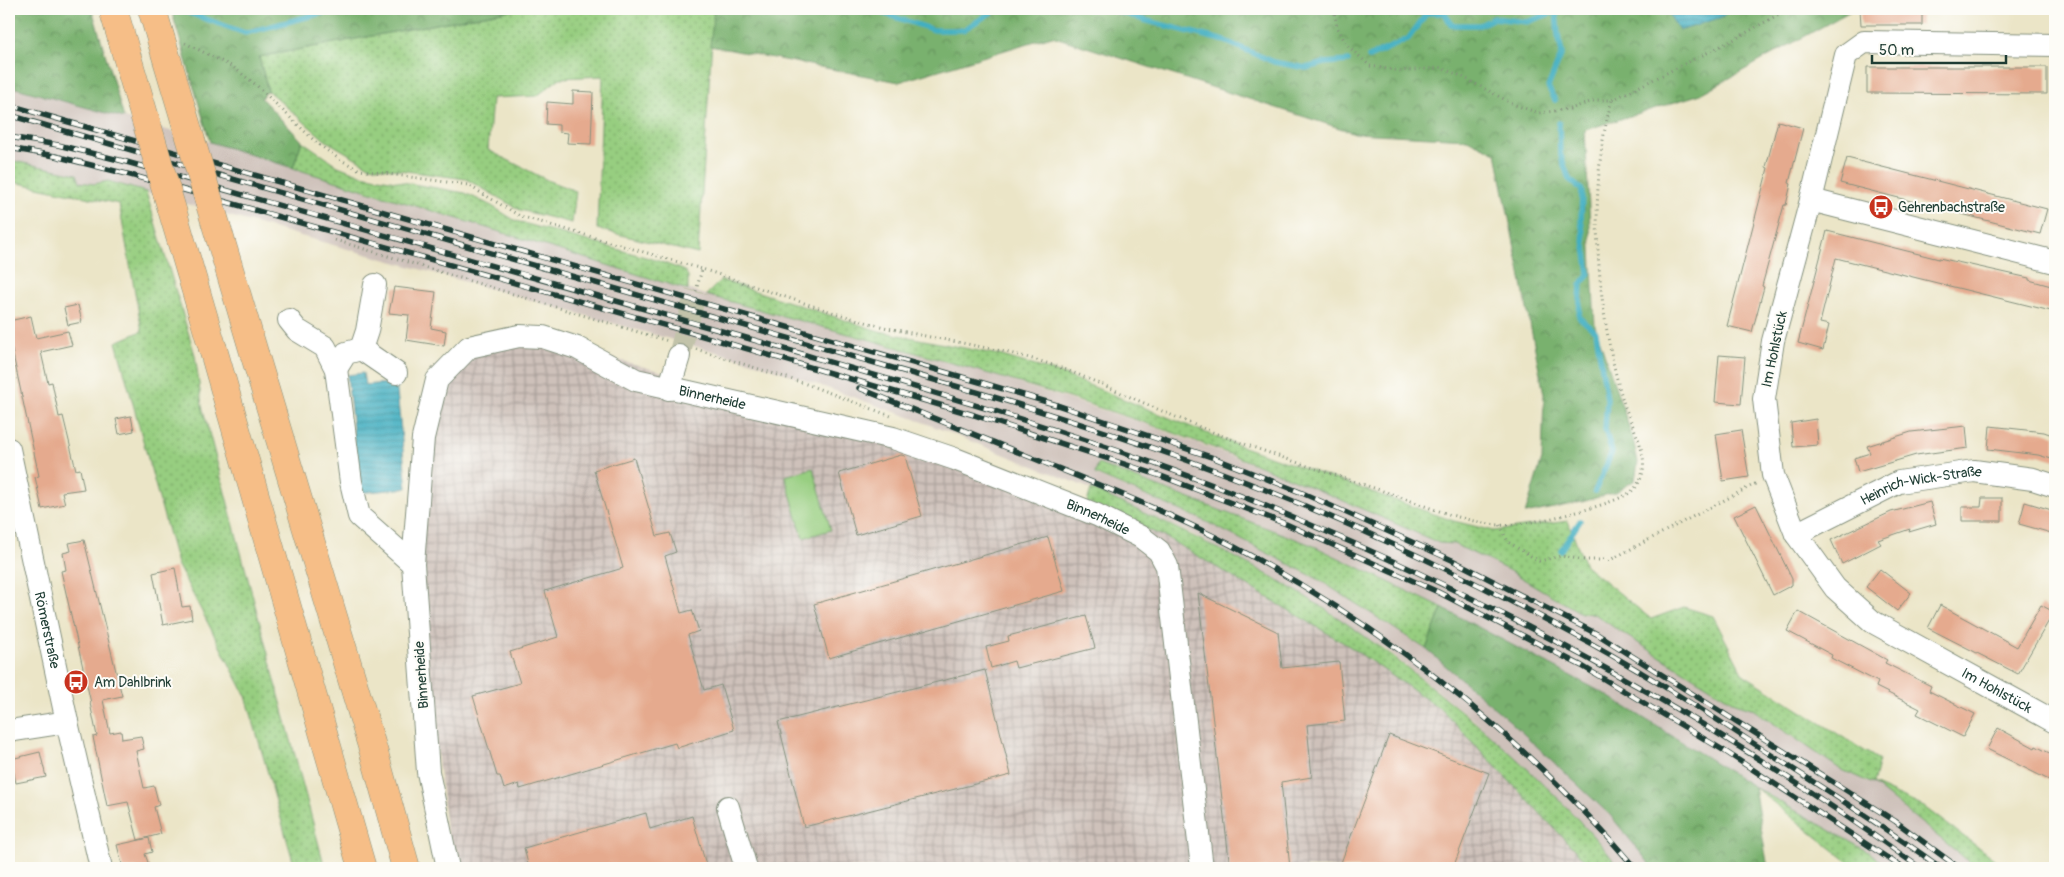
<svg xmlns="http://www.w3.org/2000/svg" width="2064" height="877" font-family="Pangolin,sans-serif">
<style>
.industrial{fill:url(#industrial-grid)}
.railway{fill:#cec1ba}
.grass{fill:url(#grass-dots);stroke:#5b865a}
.forest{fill:url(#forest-crowns);stroke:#4c7751}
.pitch{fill:#97ce80;stroke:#5b865a}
.water{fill:url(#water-rules);stroke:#31767a}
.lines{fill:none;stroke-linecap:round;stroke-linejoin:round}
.stream{stroke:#43afc1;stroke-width:5.5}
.building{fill:#e5aa8e}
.minor-tunnel{stroke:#c2c3aa;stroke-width:22;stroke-dasharray:22 11;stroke-linecap:butt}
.minor-casing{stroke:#85917e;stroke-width:24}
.highway-casing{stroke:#85917e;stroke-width:29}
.path{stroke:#85917e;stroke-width:3;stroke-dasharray:1 4;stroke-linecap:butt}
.minor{stroke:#fff;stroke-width:22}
.highway{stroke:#f6be87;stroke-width:28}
.rail-casing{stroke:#1f3d34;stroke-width:5.5}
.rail{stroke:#fdfcf7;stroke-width:4;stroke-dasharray:11;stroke-linecap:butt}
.highway-bridge-casing{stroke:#85917e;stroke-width:29;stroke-linecap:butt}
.highway-bridge{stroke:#f6be87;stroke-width:28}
.labels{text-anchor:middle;stroke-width:4;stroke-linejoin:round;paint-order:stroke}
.poi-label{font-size:14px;fill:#1f3d34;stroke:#fdfcf7;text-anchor:start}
.street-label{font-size:14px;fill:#1f3d34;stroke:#fdfcf7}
</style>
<defs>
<pattern id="industrial-grid" width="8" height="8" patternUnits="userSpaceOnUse" patternTransform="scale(1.25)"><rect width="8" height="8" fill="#cec1ba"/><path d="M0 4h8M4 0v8" fill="none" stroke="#a79e98"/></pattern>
<pattern id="grass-dots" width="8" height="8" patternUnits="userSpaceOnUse" patternTransform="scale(1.25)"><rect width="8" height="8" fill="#97ce80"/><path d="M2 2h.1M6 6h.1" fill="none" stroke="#7ba86a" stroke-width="1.8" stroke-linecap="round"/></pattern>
<pattern id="forest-crowns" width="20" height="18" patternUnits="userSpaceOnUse" patternTransform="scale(1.25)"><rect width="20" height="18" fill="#79b16e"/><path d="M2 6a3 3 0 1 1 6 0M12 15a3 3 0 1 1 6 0" fill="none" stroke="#63915b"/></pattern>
<pattern id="water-rules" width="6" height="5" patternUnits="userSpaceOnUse" patternTransform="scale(1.25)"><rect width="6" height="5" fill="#43afc1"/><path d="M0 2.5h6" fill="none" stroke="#37909e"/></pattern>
</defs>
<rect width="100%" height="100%" fill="#fdfcf7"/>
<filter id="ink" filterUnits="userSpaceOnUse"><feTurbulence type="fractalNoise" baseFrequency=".02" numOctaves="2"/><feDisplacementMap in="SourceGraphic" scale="10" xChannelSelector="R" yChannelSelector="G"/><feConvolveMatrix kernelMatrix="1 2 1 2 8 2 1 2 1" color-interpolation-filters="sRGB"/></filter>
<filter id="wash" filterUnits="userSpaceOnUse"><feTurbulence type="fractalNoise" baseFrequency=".0096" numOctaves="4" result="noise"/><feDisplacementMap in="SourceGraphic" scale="20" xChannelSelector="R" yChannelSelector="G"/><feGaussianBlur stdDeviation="1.12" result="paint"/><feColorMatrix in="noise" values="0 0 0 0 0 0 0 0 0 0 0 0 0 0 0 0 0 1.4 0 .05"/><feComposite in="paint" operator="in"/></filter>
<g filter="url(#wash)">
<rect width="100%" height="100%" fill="#ebe5c7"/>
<path class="industrial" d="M 534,337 L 913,440 L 1164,536 L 1349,646 L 1442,710 L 1592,868 L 457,868 L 446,828 L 412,541 L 445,356 Z"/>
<path class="railway" d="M 9,86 L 210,142 L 706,295 L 973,369 L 1140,422 L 1308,484 L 1439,543 L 1454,544 L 1508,570 L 1581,613 L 1595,614 L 1619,631 L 1735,702 L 1751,708 L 1840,769 L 1873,784 L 1977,868 L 1890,868 L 1870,853 L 1754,787 L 1605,694 L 1442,608 L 1314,546 L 1098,464 L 1095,475 L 1203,520 L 1318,579 L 1426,649 L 1510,721 L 1610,815 L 1653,868 L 1620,868 L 1607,852 L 1475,721 L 1385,649 L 1282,583 L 1192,534 L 1091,489 L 915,419 L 759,364 L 108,182 L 94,184 L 80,182 L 77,174 L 9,160 Z"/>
<g class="grass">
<path d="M 517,9 L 714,9 L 698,254 L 597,229 L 603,76 L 560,78 L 537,96 L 492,98 L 488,150 L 549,181 L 576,191 L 572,223 L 520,210 L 466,179 L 369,166 L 325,140 L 268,91 L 259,57 Z"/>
<path d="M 302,141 L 338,166 L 361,175 L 465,193 L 490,205 L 516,221 L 656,260 L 685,271 L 688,276 L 688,290 L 293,168 Z"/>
<path d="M 9,160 L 77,174 L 80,182 L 94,184 L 108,181 L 146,192 L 195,355 L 202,406 L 325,868 L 295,868 L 246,696 L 177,564 L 116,342 L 142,331 L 119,204 L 9,181 Z"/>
<path d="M 721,280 L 879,331 L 999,355 L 1062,374 L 1221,439 L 1454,521 L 1494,531 L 1568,521 L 1585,565 L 1651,619 L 1684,607 L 1713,616 L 1743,674 L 1879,760 L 1873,784 L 1924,807 L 2006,868 L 1977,868 L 1873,784 L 1840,769 L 1751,708 L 1735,703 L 1619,631 L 1595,614 L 1581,613 L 1508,570 L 1454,544 L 1439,543 C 1341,499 1242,456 1140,421 C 997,373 851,335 706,295 Z"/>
<path d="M 1098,464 L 1314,546 L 1442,608 L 1426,649 L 1318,579 L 1203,520 L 1095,474 Z"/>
<path d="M 1091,489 C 1155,518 1219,547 1281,582 C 1338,615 1391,654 1441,695 C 1506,746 1568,803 1620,868 L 1592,868 L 1442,710 L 1349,646 L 1164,536 L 1086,506 Z"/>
<path d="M 1754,787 L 1870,853 L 1890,868 L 1856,868 Z"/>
</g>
<g class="forest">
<path d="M 9,9 L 92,9 L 124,118 L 9,86 Z"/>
<path d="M 171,9 L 238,9 L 239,11 L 252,9 L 517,9 L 259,57 L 268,91 L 261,98 L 302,141 L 293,168 L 210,142 Z"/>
<path d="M 714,9 L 1854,9 L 1701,94 L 1585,130 L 1595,326 L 1633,439 L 1638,462 L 1635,480 L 1616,492 L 1582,502 L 1525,514 L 1542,459 L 1544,394 L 1496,153 L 1467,139 L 1355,133 L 1052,36 L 899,82 L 710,46 Z"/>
<path d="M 1442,608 L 1605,694 L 1754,787 L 1768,868 L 1653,868 L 1610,815 L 1510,721 L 1426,649 Z"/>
</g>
<path class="pitch" d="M 813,468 L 831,530 L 803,538 L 785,476 Z"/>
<g class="water">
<path d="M 1666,9 L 1731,9 L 1722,17 L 1679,31 Z"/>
<path d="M 363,373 L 365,385 L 396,382 L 407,488 L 360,493 L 347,375 Z"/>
</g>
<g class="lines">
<g class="stream">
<path d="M 178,9 L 245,33 L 337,9"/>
<path d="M 870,9 L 934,30 L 963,30 L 997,9"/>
<path d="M 1111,9 L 1144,20 L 1225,41 L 1274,62 L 1306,68 L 1325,63 L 1348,61"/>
<path d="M 1369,57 L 1408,39 L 1427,13 L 1445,13 L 1451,25 L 1480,25 L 1494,18 L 1527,22 L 1563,9"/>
<path d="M 1555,100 L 1548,87 L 1562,53 L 1558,35 L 1556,11"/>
<path d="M 1559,123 L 1560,153 L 1569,179 L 1582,190 L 1581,220 L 1589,273 L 1581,285 L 1579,317 L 1596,332 L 1607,399 L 1605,429 L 1612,452 L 1595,491"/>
<path d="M 1561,550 L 1580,521"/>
</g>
</g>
<g id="blocks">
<g class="building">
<path d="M 1860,9 L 1922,9 L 1922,25 L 1861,25 Z"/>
<path d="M 1867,67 L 2047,67 L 2047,94 L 1867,93 Z"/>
<path d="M 573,91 L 593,92 L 591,144 L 567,143 L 568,133 L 559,132 L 559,125 L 546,124 L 547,102 L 573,104 Z"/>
<path d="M 1778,121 L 1803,128 L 1789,183 L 1791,184 L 1786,205 L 1784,205 L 1762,286 L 1764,287 L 1752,332 L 1727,326 L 1768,168 L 1766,167 Z"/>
<path d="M 1847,158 L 2047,209 L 2040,234 L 1840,183 Z"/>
<path d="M 1827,231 L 1939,259 L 1939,258 L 2029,278 L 2029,280 L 2055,287 L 2055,312 L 1836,258 L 1820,323 L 1829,325 L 1823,350 L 1798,343 Z"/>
<path d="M 394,287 L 436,292 L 431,328 L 446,331 L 444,346 L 406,340 L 409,315 L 389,313 Z"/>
<path d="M 78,305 L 82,322 L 68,325 L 64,308 Z"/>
<path d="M 31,316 L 36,338 L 68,331 L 72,345 L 41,352 L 48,383 L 52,382 L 59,417 L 63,416 L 76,470 L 80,469 L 84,489 L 62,492 L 65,504 L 42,509 L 35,477 L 39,476 L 9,336 L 9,321 Z"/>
<path d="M 1719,355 L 1745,357 L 1741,404 L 1715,402 Z"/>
<path d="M 131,416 L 134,431 L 119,434 L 116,419 Z"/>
<path d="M 1816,419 L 1818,445 L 1793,447 L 1791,423 Z"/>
<path d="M 1966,426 L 1968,448 L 1916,455 L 1858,472 L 1854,458 L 1870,453 L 1867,446 L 1911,432 Z"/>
<path d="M 1990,426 L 2044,432 L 2055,436 L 2055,460 L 2038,455 L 1988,449 Z"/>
<path d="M 1741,430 L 1749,477 L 1723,481 L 1716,434 Z"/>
<path d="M 901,455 L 905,456 L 922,516 L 856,535 L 839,473 Z"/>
<path d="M 634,458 L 657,536 L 670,533 L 676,552 L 665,556 L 681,613 L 692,610 L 699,631 L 688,635 L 704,690 L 721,685 L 734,730 L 677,748 L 675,743 L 520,789 L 519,784 L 504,789 L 500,776 L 497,776 L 473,696 L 520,683 L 510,652 L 558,637 L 545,591 L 623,568 L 594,470 Z"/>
<path d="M 1982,498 L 2002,498 L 2002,521 L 1962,521 L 1962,507 L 1981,507 Z"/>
<path d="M 1930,502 L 1936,524 L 1909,532 L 1910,529 L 1878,540 L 1881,544 L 1842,564 L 1831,540 L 1891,512 Z"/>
<path d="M 2025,502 L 2055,511 L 2055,534 L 2019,524 Z"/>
<path d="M 1756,505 L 1792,579 L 1792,585 L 1773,595 L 1734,516 Z"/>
<path d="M 1048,537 L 1064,591 L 829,658 L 814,604 Z"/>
<path d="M 84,540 L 122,696 L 103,700 L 110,733 L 121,731 L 122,739 L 141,736 L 144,749 L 136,751 L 144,788 L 154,786 L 159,805 L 154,807 L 161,834 L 138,840 L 128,802 L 107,806 L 93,737 L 97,736 L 90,703 L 91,703 L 61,571 L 66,570 L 63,553 L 71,551 L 69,543 Z"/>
<path d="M 175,568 L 182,607 L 190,606 L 192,619 L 163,625 L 153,573 Z"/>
<path d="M 1880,569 L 1911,593 L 1897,611 L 1866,587 Z"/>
<path d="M 1198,593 L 1278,632 L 1282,668 L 1339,662 L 1345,721 L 1307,725 L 1312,777 L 1281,782 L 1290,868 L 1230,868 Z"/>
<path d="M 1940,605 L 2017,647 L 2041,605 L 2054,612 L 2018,674 L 1928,628 Z"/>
<path d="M 1798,611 L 1887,660 L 1885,663 L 1931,686 L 1929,691 L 1975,714 L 1963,737 L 1917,714 L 1920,709 L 1876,687 L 1878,682 L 1831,658 L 1832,655 L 1787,631 Z"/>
<path d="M 1086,616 L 1095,648 L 1016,668 L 1014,661 L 991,668 L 986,647 L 1009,641 L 1008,636 Z"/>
<path d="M 985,670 L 1011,775 L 804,827 L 778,722 Z"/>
<path d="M 1998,728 L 2035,748 L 2036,746 L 2055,756 L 2055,783 L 1987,749 Z"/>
<path d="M 1389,735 L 1489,773 L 1453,868 L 1339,868 Z"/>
<path d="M 40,752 L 46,777 L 16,783 L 11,759 Z"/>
<path d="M 646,813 L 650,829 L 692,816 L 707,868 L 529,868 L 524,848 Z"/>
<path d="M 149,838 L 152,852 L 145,854 L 150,868 L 123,868 L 117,845 Z"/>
</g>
</g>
</g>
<g filter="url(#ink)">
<use href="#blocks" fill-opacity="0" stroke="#85917e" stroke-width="1"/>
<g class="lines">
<path class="minor-tunnel" d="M 679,356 L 696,291"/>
<defs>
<g id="minor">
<path id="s1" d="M 2055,45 L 1864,42 L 1846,55 L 1811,200 L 1773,341 L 1764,399 L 1773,475 L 1796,534 L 1835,588 L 1873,622 L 2055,722"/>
<path d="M 1811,200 L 2055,262"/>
<path d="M 289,320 L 297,330 L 325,347 L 336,369 L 351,482 L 359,516 L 413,564"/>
<path d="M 361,349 L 367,331 L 375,285"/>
<path d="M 336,369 L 346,353 L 361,349 L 396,373"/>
<path d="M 669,389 L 679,356"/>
<path id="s2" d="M 9,449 L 67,722 L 101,868"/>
<path id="s3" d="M 1796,534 L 1899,482 L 1974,471 L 2033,479 L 2055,486"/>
<path d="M 9,731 L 67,722"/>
<path d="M 728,807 L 746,868"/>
<path id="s4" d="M 448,868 L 428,772 L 413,564 L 423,438 L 437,380 L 469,347 L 519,336 L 543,337 L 577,348 L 636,380 L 893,438 L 955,459 L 1097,515 L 1141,537 L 1159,551 L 1167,566 L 1202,868"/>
</g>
<g id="highway">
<path d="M 213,349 L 362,868"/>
<path d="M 255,356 L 374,753 L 406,868"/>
</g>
</defs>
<use href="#minor" class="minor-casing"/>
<use href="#highway" class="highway-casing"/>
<g class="path">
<path d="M 1334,9 L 1337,27 L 1347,45 L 1370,66 L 1400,71 L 1440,68 L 1457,74 L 1515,105 L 1539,113 L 1570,109 L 1596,100 L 1612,100 L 1735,39 L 1788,9"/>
<path d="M 185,43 L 233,67 L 255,84 L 318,144 L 339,159 L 360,170 L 468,185 L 520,216 L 702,269"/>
<path d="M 335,240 L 668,341"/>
<path d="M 696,291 L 702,269 C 761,288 820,310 880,326 C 943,342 1007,347 1069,371 C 1110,387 1149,406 1190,423 C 1253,449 1320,470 1386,492 C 1421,504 1462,522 1499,525 C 1523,527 1614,506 1632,491 C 1635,489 1638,484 1640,480 C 1652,455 1630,425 1623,401 C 1597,313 1586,188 1612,100"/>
<path d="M 696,349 L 806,384 L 891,416"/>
<path d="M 1500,525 L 1508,542 L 1539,561 L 1562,556 L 1584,560 L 1610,560 L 1757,483"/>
</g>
<use href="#minor" class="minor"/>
<use href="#highway" class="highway"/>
<defs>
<g id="rail">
<path d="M 9,105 L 983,383 L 1057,405 L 1214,458 L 1300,492 L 1452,560 L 1597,634 L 1895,821 L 1959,868"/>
<path d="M 9,115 L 980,393 C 1088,425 1194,460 1298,503 C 1397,544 1495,591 1590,643 C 1655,679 1718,720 1779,760 C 1834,795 1889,830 1941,868"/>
<path d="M 9,137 L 58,145 L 123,161 C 339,222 555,283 771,345 C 946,396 1122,445 1290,516 C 1513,609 1724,726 1920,868"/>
<path d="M 9,148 L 55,156 L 127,174 L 710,338 L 974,415 L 1161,476 L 1286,524 L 1438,592 L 1582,666 L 1723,750 L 1903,868"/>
<path d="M 859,388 C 919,412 980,437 1040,461 C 1104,487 1170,513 1231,545 C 1385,627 1522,735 1635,868"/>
</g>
</defs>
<use href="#rail" class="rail-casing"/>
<use href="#rail" class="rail"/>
<defs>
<g id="highway-bridge">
<path d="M 113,9 L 213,349"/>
<path d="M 152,9 L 255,356"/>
</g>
</defs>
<use href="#highway-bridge" class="highway-bridge-casing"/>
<use href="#highway-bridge" class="highway-bridge"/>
</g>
</g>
<defs>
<symbol id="bus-disc" viewBox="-11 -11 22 22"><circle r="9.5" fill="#c8321e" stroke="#fdfcf7"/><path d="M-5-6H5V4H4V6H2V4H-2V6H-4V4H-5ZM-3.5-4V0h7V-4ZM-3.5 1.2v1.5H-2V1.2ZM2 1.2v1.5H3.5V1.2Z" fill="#fff"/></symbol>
</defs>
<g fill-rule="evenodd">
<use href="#bus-disc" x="1867" y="193" width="28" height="28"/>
<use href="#bus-disc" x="62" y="668" width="28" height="28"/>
</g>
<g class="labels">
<g class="poi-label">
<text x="1898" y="212">Gehrenbachstraße</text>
<text x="94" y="687">Am Dahlbrink</text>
</g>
<g class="street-label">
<text transform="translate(1774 349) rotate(-78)" y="5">Im Hohlstück</text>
<text dy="5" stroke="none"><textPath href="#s4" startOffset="795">Binnerheide</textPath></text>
<text dy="5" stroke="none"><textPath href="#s3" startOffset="136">Heinrich-Wick-Straße</textPath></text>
<text dy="5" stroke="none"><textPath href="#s4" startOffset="1200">Binnerheide</textPath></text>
<text dy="5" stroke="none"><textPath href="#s2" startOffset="185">Römerstraße</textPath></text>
<text transform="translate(421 675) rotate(-94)" y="5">Binnerheide</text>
<text dy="5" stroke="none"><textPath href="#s1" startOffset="966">Im Hohlstück</textPath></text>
</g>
</g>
<rect width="2064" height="877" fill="none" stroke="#fdfcf7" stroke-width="30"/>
<path d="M1872 55v8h134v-8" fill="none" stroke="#1f3d34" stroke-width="2.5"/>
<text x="1879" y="55" font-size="15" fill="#1f3d34" stroke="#fdfcf7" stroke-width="4" paint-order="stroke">50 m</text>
</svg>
